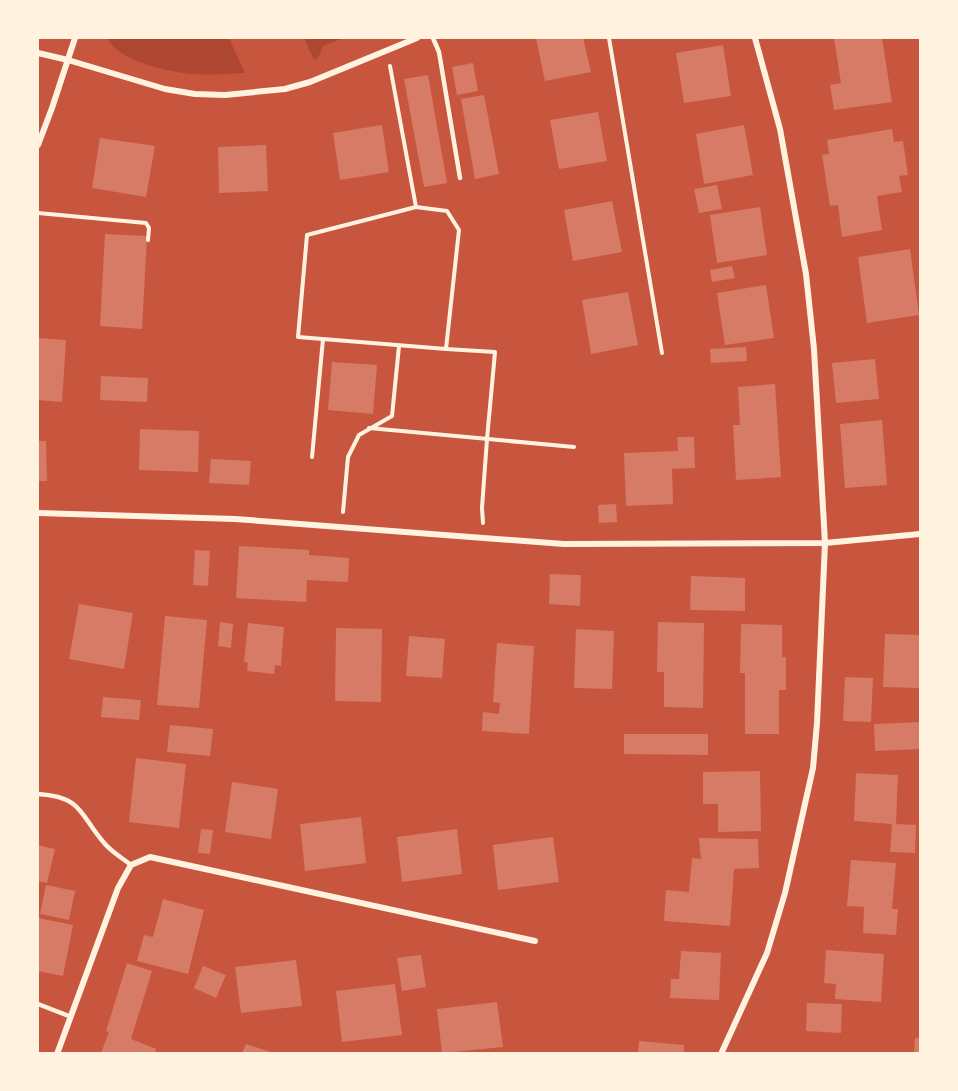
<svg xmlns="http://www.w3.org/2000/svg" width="958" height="1091" font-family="Montserrat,sans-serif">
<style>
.green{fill:#ae4732}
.building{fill:#d67c66}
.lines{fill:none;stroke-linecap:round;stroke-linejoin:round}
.path{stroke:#fff3e0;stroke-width:4}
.service{stroke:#fff3e0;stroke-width:4.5}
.minor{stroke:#fff3e0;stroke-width:6}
</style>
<rect width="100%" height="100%" fill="#c8553d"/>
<g class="green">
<path d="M 108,38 L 229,38 L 245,73 C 227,74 210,75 192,74 C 170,72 116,61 108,38 Z"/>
<path d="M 304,38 L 343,38 L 323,46 L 318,58 L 314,60 Z"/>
</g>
<g class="building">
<path d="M 536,38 L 583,38 L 591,72 L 545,81 Z"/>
<path d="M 834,38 L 882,38 L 892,102 L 834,110 L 830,85 L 841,83 Z"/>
<path d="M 723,45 L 731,96 L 684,103 L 676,53 Z"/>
<path d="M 473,63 L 478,91 L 457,95 L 452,67 Z"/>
<path d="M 428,75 L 447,183 L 424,187 L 404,79 Z"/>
<path d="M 484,95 L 499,174 L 475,179 L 461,99 Z"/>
<path d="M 598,112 L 607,161 L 559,169 L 550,120 Z"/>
<path d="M 382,125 L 389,172 L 340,180 L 333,133 Z"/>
<path d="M 744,125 L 753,175 L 704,184 L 696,134 Z"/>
<path d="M 892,129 L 894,142 L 903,141 L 908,175 L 899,176 L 902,192 L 877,196 L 882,230 L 842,237 L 838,205 L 830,206 L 822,155 L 829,154 L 827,140 Z"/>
<path d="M 100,138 L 155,146 L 146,197 L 92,188 Z"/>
<path d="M 266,145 L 268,191 L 219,193 L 218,147 Z"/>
<path d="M 717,185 L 722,209 L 699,213 L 694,189 Z"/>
<path d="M 612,201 L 622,252 L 573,261 L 564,210 Z"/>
<path d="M 760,207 L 767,255 L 717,263 L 710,215 Z"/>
<path d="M 105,234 L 147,236 L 142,329 L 100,326 Z"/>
<path d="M 910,249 L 919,315 L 867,323 L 858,257 Z"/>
<path d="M 732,266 L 735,278 L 712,282 L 710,270 Z"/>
<path d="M 766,285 L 774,338 L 725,345 L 717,293 Z"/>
<path d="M 628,292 L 638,345 L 591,354 L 582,300 Z"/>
<path d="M 38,338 L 66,340 L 62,402 L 38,400 Z"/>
<path d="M 746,347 L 747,361 L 711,363 L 710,349 Z"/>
<path d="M 875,359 L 879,399 L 836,403 L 832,363 Z"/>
<path d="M 332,362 L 377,365 L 373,414 L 328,410 Z"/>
<path d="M 101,376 L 148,378 L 147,402 L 100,400 Z"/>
<path d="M 775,384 L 781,477 L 736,480 L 733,425 L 740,425 L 738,387 Z"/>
<path d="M 882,420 L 887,485 L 845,488 L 840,424 Z"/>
<path d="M 140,429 L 199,431 L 198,472 L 139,470 Z"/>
<path d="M 677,437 L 694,437 L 695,468 L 672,469 L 673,504 L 626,506 L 624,453 L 678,451 Z"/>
<path d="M 38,441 L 46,441 L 47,481 L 38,481 Z"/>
<path d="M 211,459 L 251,461 L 249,485 L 209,483 Z"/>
<path d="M 616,504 L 617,522 L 599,523 L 598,505 Z"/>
<path d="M 239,546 L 309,550 L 309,555 L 349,558 L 348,582 L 307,580 L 306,602 L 236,598 Z"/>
<path d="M 195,550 L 210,551 L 208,586 L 193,585 Z"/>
<path d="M 550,574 L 581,575 L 580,606 L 549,604 Z"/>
<path d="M 691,576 L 745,578 L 745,611 L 690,610 Z"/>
<path d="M 79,604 L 133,613 L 124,669 L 69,659 Z"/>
<path d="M 165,616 L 207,620 L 199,708 L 157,705 Z"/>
<path d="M 220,622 L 233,624 L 231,648 L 218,646 Z"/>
<path d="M 658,622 L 704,623 L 703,708 L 664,707 L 664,672 L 657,672 Z"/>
<path d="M 248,623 L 284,627 L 281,666 L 275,665 L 274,674 L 247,671 L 248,663 L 244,662 Z"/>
<path d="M 741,624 L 782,625 L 782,657 L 786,657 L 786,690 L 779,690 L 779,734 L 745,734 L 745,673 L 740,673 Z"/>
<path d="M 336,628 L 382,629 L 381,702 L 335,701 Z"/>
<path d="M 576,629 L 614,631 L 612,689 L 574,688 Z"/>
<path d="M 885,634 L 920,635 L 920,688 L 883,687 Z"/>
<path d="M 409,636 L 445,639 L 442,678 L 406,676 Z"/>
<path d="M 497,643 L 534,646 L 529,734 L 482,731 L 483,712 L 499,714 L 500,703 L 493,702 Z"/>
<path d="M 845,677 L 873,678 L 871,722 L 843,721 Z"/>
<path d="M 103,697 L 141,700 L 139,720 L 101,717 Z"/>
<path d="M 920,722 L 920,749 L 875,751 L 874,724 Z"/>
<path d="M 170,725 L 213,729 L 210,756 L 167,752 Z"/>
<path d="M 624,734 L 708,734 L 708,755 L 624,754 Z"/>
<path d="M 136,758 L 186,764 L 179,828 L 129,822 Z"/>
<path d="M 760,771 L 761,831 L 718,832 L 718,804 L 703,804 L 703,772 Z"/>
<path d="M 856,773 L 898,775 L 896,824 L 916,825 L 915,853 L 890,852 L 892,824 L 854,821 Z"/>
<path d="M 232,782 L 278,789 L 271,839 L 225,832 Z"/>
<path d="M 361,817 L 366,863 L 305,871 L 300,824 Z"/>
<path d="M 201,829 L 213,830 L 210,854 L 198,853 Z"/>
<path d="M 457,829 L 462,874 L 402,882 L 397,837 Z"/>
<path d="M 553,837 L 559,882 L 498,890 L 493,845 Z"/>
<path d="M 699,838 L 758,839 L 759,868 L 734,869 L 730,926 L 664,921 L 666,890 L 689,892 L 692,858 L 701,859 Z"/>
<path d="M 38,845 L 55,849 L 47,883 L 38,881 Z"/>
<path d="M 851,860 L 896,863 L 892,909 L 898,909 L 896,935 L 863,933 L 864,907 L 847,906 Z"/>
<path d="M 46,885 L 75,891 L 69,920 L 40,914 Z"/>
<path d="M 163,899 L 204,910 L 188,974 L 137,961 L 144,935 L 153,937 Z"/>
<path d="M 38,918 L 73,925 L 63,976 L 38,971 Z"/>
<path d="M 826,950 L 884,954 L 881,1002 L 835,999 L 836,984 L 824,983 Z"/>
<path d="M 681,951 L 721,953 L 719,1000 L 670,998 L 671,979 L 679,979 Z"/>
<path d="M 421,955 L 426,987 L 402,991 L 397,958 Z"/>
<path d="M 296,960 L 302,1006 L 241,1013 L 235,967 Z"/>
<path d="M 127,963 L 152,971 L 131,1039 L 156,1049 L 155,1053 L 101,1053 L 109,1032 L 106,1031 Z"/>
<path d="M 203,966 L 226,975 L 216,998 L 194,988 Z"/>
<path d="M 395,984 L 402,1035 L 342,1042 L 336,991 Z"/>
<path d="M 497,1002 L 503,1047 L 442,1053 L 437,1009 Z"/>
<path d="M 807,1003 L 842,1004 L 841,1033 L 806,1031 Z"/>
<path d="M 915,1038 L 920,1038 L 920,1053 L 914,1053 Z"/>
<path d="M 639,1041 L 684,1045 L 684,1053 L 638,1053 Z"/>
<path d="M 246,1044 L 274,1053 L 242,1053 Z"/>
</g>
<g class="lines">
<g class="path">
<path d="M 609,38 L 662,353"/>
<path d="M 390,66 L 416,207 L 447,211 L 459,230 L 446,349 L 298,337 L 307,235 L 416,207"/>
<path d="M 38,213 L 146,223 L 149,228 L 148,240"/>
<path d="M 446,349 L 495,352 L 487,439 L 482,508 L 483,523"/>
<path d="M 369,428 L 574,447"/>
<path d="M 312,457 L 323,339"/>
<path d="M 343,512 L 348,457 L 359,435 L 392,416 L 399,346"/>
</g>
<g class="service">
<path d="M 433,38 L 439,52 L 460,178"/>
<path d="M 38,794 C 84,797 79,815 105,844 C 112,852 122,858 131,865"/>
<path d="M 38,1004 L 69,1016"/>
</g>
<g class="minor">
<path d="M 38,53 L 68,60 L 165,89 L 195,94 L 225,95 L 285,89 L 310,82 L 417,38"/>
<path d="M 38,145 L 52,108 L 75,38"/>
<path d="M 38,513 L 235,519 L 564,544 L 825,543 L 920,534"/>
<path d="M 57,1054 L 118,888 L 131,865 L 150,857 L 535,941"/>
<path d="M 721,1054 L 767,953 L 785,893 L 813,768 L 817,723 L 825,543 L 814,349 L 806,274 L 780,129 L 755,38"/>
</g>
</g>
<rect width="958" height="1091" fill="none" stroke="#fff3e0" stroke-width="78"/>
</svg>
